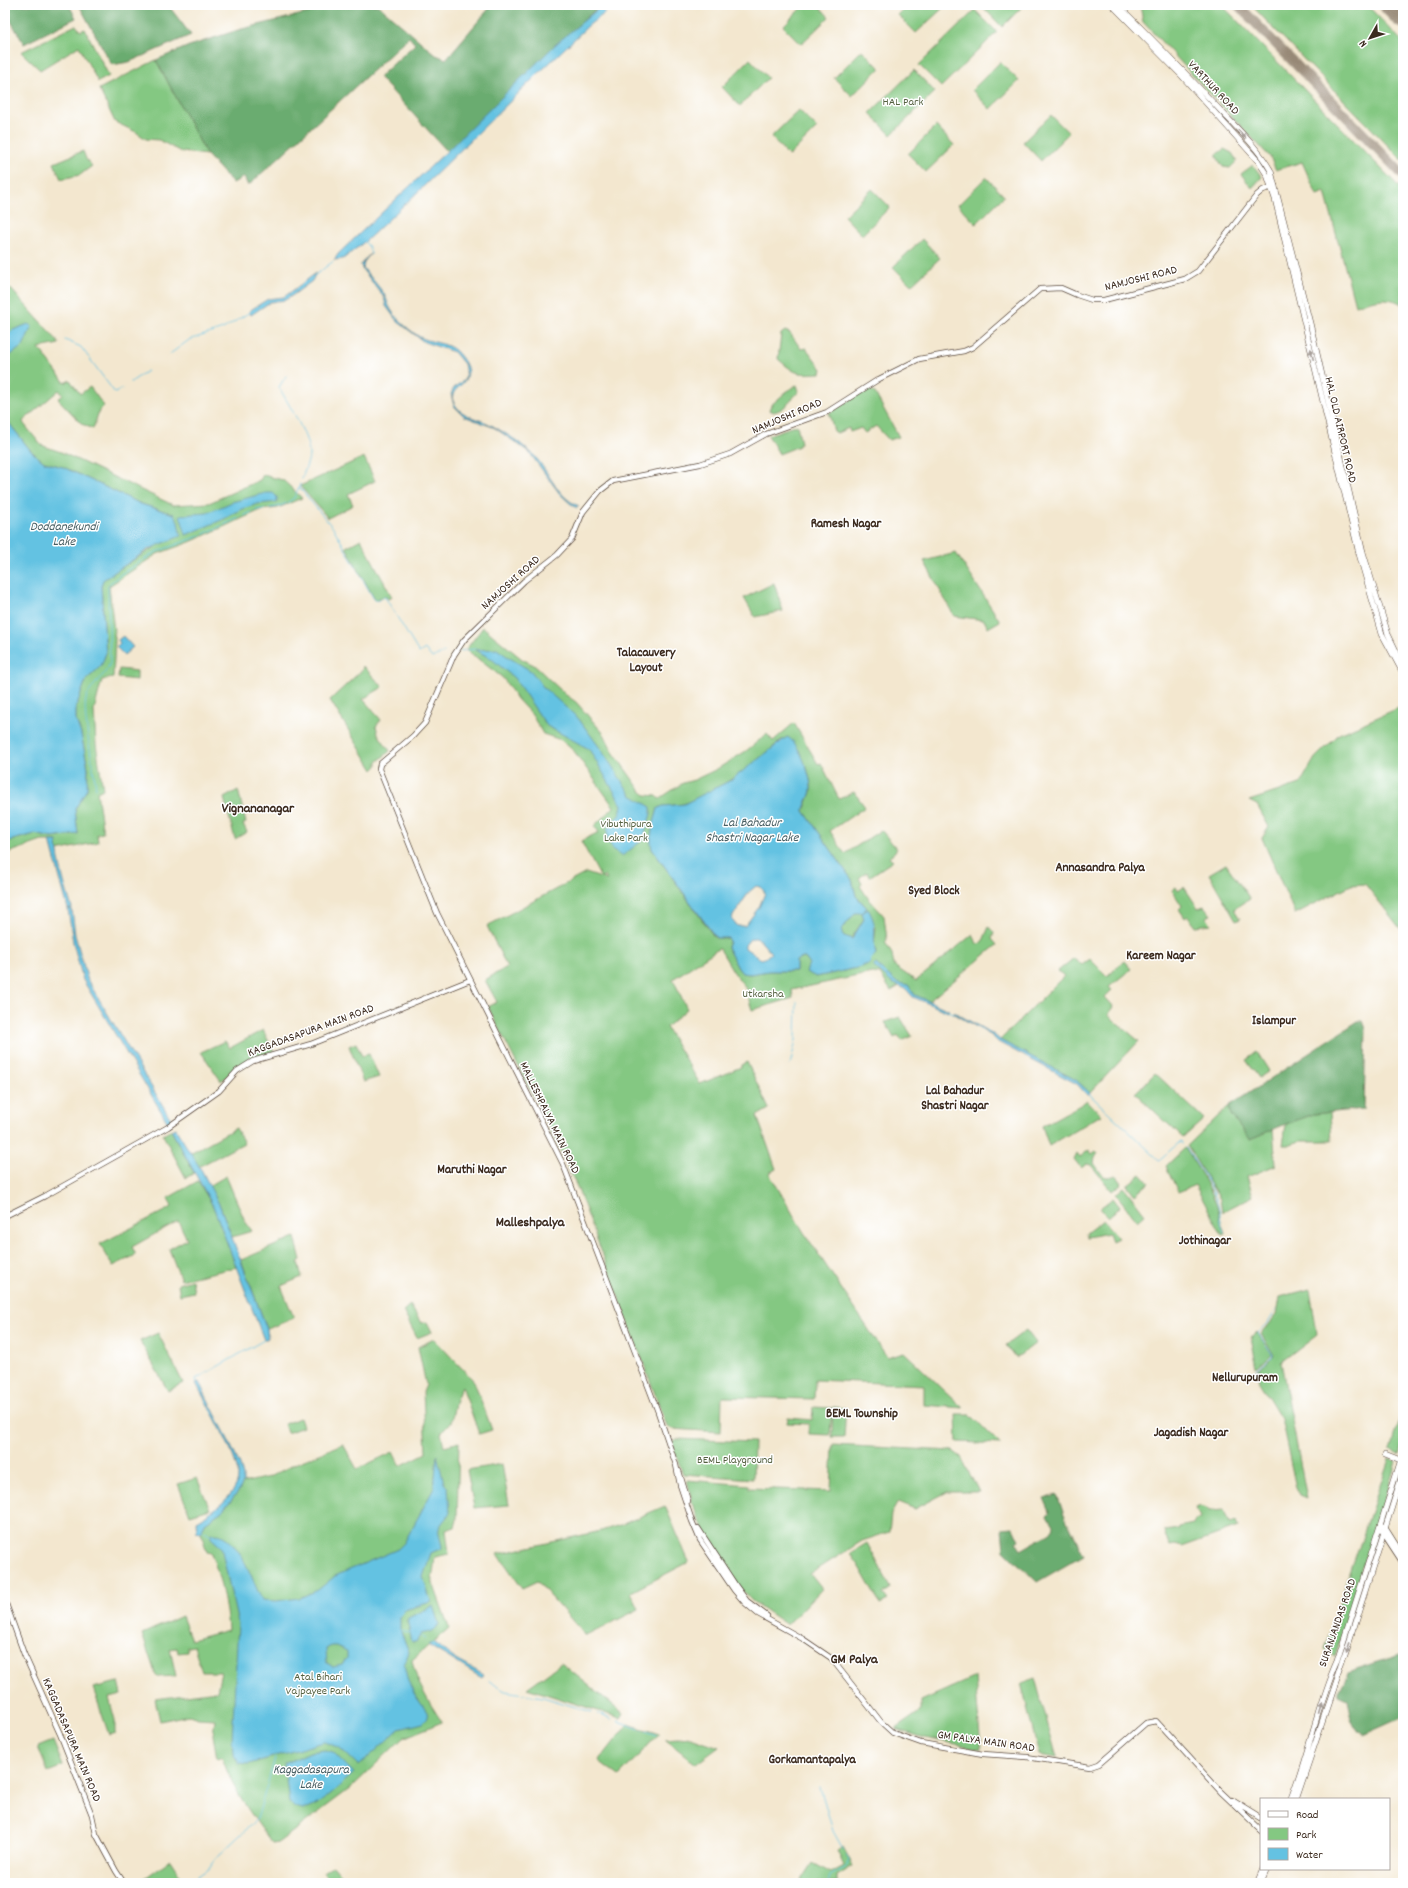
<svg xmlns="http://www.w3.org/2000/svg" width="1408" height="1888" font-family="Dekko,sans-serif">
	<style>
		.green { fill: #84c882; stroke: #607950; fill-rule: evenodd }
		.forest { fill: #6bac70; stroke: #536b47 }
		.water { fill: #64c2e2; stroke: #507680; fill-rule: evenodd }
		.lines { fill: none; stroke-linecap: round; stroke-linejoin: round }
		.stream { stroke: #64c2e2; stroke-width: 1 }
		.taxiway { stroke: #978876; stroke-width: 10 }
		.runway { stroke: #978876; stroke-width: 25 }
		.secondary-casing { stroke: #574639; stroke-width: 6 }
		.primary-casing { stroke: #574639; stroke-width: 6 }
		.secondary { stroke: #fff; stroke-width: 4.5 }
		.primary { stroke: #fff; stroke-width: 5 }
		.oneway { fill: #a79f9a }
		.labels { text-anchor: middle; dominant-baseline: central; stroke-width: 3; stroke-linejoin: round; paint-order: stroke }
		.street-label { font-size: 12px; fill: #3b2a1e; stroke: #fff }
		.park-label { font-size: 12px; fill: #556141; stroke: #fff }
		.neighbourhood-label { font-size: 13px; font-weight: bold; fill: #3b2a1e; stroke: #fff }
		.water-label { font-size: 13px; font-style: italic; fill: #495f63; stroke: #fff }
		.quarter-label { font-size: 14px; font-weight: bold; fill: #3b2a1e; stroke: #fff }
	</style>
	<rect width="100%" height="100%" fill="#fff"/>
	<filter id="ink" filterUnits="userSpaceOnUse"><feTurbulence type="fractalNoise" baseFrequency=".025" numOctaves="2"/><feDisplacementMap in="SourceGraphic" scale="8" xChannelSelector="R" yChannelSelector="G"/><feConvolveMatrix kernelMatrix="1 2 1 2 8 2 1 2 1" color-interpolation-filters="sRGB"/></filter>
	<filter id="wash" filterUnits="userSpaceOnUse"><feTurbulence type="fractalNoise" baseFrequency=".012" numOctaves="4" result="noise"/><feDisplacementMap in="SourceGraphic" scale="16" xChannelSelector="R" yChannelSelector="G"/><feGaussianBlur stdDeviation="0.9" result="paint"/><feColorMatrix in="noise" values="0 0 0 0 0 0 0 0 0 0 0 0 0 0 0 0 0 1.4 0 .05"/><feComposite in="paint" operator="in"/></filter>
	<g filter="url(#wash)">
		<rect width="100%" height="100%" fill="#f3e7cf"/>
		<path class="green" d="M804,5H818L829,17L801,44L783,26Z
			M908,5H944L945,6L916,33L898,15Z
			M981,5H1024L1002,27Z
			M1140,5H1222L1403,191V305C1388,294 1372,301 1355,305L1325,192L1317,195L1302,162L1276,170L1270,157L1143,22Z
			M1251,5H1367L1403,42V161Z
			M975,10L997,32L941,87L919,65Z
			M76,25L80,31L85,29L109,76L98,82L79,46L40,70L21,52Z
			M862,50L880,68L852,96L834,78Z
			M750,59L768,78L740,106L722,87Z
			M156,60L207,155L181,152L159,140L146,139L136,132L115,122L99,89Z
			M1000,62L1019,81L990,109L972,90Z
			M914,70L935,92L891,135L870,113Z
			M799,110L817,128L789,156L771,137Z
			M1051,115L1069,133L1041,161L1023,142Z
			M936,126L954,145L926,172L908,154Z
			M1224,149L1232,153L1237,161L1230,168L1223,167L1217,157V154Z
			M83,151L86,159L92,166L80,175L61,179L54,163Z
			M1253,165L1262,177L1252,188L1241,174Z
			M986,177L1004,196L976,224L958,205Z
			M872,189L890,207L862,235L844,216Z
			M922,239L940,258L911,285L893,267Z
			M10,288L56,339L59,344L39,348L65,383L70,380L80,394L90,387L104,406L99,411L93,429L82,424L58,399L63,395L59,390L23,421L24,424L41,445L61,452L173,505L209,503L260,480L263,475L283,480L302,498L278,508L261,510L190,542L157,554L109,586L115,640L113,678L102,680L94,710L96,744L103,789L97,792L103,833L97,834L98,842L57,851V841H42L5,854V842L35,834L52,838L78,834L75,809L87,789L88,768L81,734L76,720V707L86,680L101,666L106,653L101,586L103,579L158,545L174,514L141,504L63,467L44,462L31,451L5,418V292Z
			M785,331L790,333L801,349L806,348L822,369L821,373C796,374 797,375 778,359L781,334Z
			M797,385L799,391C791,400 786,409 774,412L769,410L771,405C778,400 790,387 797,385Z
			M869,388L875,393L899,437L889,440L876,426L865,433L861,428L850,432L849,428L837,433L834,431L829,413Z
			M797,425L801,443L799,444V446L779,454L768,435Z
			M364,457L375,481L348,494L353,505L328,518L300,486Z
			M361,539L392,597L388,599L385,596L375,600L346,547Z
			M956,553L1000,621L988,628L984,620L954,616L924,561Z
			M774,583L783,611L755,617L744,598Z
			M483,627L522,659L534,665L566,695L576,702L604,734L613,752L641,791L646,795L657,796L659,799L683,783L694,780L717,769L746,751L767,734L773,741L794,723L818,764L821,763L839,799L854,792L865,807L830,831L845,854L881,830L897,849L889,858L893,861L869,877L867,872L859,878L862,884L860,886L868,898L884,916L887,940L885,942L892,954L894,966L916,981L973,934L977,944L982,943L989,927L994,933L992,939L997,945L929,1001L915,995L908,985L898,983V987L891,991L880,974L872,973L792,990L793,998L752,1010L745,987L733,971L720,949H718L673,979L687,1009L666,1027L700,1084L741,1067V1065L747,1062L769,1109L757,1116L776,1169L769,1173L801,1228L887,1357L904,1352L963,1408L924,1405V1385L815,1380L814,1399L722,1397L721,1432L672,1429L667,1426L578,1189L555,1139L488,1007L497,1002L485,980L507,967L487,926L586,873L607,880L605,876L601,878L581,841L599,832L594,826L614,807L574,751L561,740L543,734L532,715L517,699L503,678L469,652L467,648ZM781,740L792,741L807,768L811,784V792L804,811L852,880L856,896L867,908L855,913L842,929L844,936L851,939L864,919L876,927L874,944L876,954L870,960V963L857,968L816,977L809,963L805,958H800L796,961V971H769L750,974L742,973L738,968L727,947L729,942L728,938H715L652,849L651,838L658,808C667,804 677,807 686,803C721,789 754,766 781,740Z
			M363,666L383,687L363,699L381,720L376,726L378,734L390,751L377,762V766L373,770L330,700L362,670Z
			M119,669L137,671V680L118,678Z
			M1403,706V932L1365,884L1351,885L1295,914L1262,838L1269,827L1257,805L1249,801L1300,784L1315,758L1339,734Z
			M238,790L246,823L243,824L247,832L235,839L224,798Z
			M1226,864L1250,899L1234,909L1240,919L1236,921L1209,874Z
			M1176,887L1178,891L1184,887L1198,908L1204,906L1211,915L1206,917L1211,924L1195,926L1188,916L1185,918L1179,909L1182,906L1172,890Z
			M1074,958L1082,965L1090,959L1107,976L1124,961L1131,969L1109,987L1112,990L1105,997L1114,1007L1108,1015L1139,1041L1090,1093L1076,1080L1000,1040L1064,976L1058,971Z
			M900,1017L912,1036L902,1041L898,1035L894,1038L885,1022Z
			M263,1030L274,1052C248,1059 241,1065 221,1081L201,1052L225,1041L230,1048Z
			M356,1043L362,1056L369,1054L379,1077L363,1082L349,1046Z
			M1257,1052L1269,1071L1259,1078L1246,1060Z
			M1155,1073L1204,1119L1183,1138L1135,1093Z
			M1087,1100L1101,1115L1049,1146L1042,1126L1082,1104Z
			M1229,1106L1231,1115L1250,1139L1273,1129L1276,1165L1247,1177L1253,1196L1222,1212L1220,1199L1187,1146Z
			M1330,1112L1332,1141H1300L1288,1145H1283L1286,1124L1314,1114Z
			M236,1128L244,1143L198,1167L190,1153Z
			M171,1130L194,1173L186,1178L163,1135Z
			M1185,1148C1194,1163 1206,1179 1213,1196C1219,1209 1220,1222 1225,1234L1222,1235L1195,1185L1178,1192L1166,1166Z
			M1089,1150L1092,1154L1096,1151L1098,1153L1095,1158L1094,1163C1103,1175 1102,1180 1116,1175L1122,1183L1112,1191L1091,1165L1087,1164L1081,1168L1074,1159L1077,1153L1080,1157Z
			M1141,1174L1149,1183L1135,1195L1127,1185Z
			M226,1176L245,1221L252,1231L232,1237L220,1206L209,1186Z
			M198,1181L213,1206L237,1267L181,1280L169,1249L187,1239L178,1221L132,1247L136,1255L113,1266L100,1244L172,1207L168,1198Z
			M1124,1187L1145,1214L1137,1221L1116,1194Z
			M1113,1198L1120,1207L1108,1217L1100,1208Z
			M1103,1220L1118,1238L1112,1241L1109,1233L1087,1237L1086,1233Z
			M295,1237L301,1260L298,1262L302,1277L281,1286L294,1318L267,1329L241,1260Z
			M192,1280L194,1292L180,1295L178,1284Z
			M1310,1289L1317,1334L1281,1362L1307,1499L1300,1496L1296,1488L1281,1418L1259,1382L1257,1372L1274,1355L1261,1334L1277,1315L1280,1297Z
			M410,1305L421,1323L427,1322L432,1332L417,1338L403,1311Z
			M1026,1330L1036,1343L1016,1358L1006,1345Z
			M1257,1332L1272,1354L1257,1368L1251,1337Z
			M158,1333L183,1383L168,1391L140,1341Z
			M434,1339L474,1381L492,1430L479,1434L462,1386L456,1399L451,1422L441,1433L444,1446L459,1442L457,1520L455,1527L446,1530L449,1554L435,1557L433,1574L431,1577L449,1628L412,1660C416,1683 429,1702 442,1722L403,1738L351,1788L279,1842L272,1843C253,1817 232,1789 222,1757L217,1758L213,1735L215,1719L198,1718L189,1715L160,1721L155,1699L217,1691L221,1672H202L194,1646L187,1647V1652L178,1653L177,1648L170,1649L176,1676L158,1677L155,1673L142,1634L182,1616L191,1640L228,1630C227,1609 219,1573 211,1553L207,1552L201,1533L205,1523L222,1511L238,1492L243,1483L269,1477L297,1463L343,1444L357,1469L393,1452L400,1466L426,1453L423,1392L426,1385L418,1347Z
			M813,1407L832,1408L830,1435L809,1434V1424L787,1423L788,1418L812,1420Z
			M833,1407L846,1408L844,1437H832Z
			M1403,1407V1443L1400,1454L1390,1449Z
			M956,1414H970L1000,1444L957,1442Z
			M300,1418L303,1427L287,1433L284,1424Z
			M677,1439L754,1442L753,1479L683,1474L671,1442Z
			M833,1445L953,1451L961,1457L979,1492H947L915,1509L898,1502L891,1514L889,1532L862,1541L810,1574L822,1589L787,1625L752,1601L738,1586L704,1530L693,1506L687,1480L749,1485V1488L831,1491Z
			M1389,1459L1396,1462L1335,1656L1324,1650Z
			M502,1464L509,1505L474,1508L467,1470Z
			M197,1478L210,1509L190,1515L178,1484Z
			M665,1506L689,1562L631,1592L639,1609L586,1636L537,1581L522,1588L498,1554L601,1531L623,1524Z
			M1201,1506L1207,1508L1209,1511L1225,1510L1230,1523L1236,1521L1238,1527L1182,1547L1175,1545L1170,1546L1165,1536L1166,1535L1164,1531L1179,1529V1527L1193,1524L1195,1520L1200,1518L1196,1508Z
			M867,1543L891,1588L883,1594L888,1600L880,1604L851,1553Z
			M561,1663L623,1713L620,1718L527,1688Z
			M975,1677L981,1749L925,1738L895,1729L921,1711V1701Z
			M1035,1678L1057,1758L1039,1755L1021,1683Z
			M118,1682L121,1695L109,1698L115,1720V1733L109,1735L93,1688Z
			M628,1724L659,1734L619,1776L599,1761Z
			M691,1737L719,1747L696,1764L665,1739Z
			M53,1741L63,1766L48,1772L38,1747Z
			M843,1847L853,1866L837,1876V1883H800L813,1863L831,1873L844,1866L837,1851Z
			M170,1860L185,1883H149L145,1878Z
			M333,1865L348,1883H330L323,1872Z"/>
		<path class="forest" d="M5,5H69L76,18L24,44L5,11Z
			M79,5H168L191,35L129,62L112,65Z
			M339,5H378L436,55L446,59L492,5L599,6L447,151L379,77L415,44L409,37L248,186L244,177L233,183L207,155L156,60L189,46L238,30Z
			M1358,1021H1363L1366,1029L1364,1109L1314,1114L1286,1124L1250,1139L1231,1115L1229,1106Z
			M1057,1494L1064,1515L1084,1555L1037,1582L1004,1550L1002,1528L1013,1527L1019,1540L1016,1542L1021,1550L1049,1534L1054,1527L1047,1515L1050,1512L1044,1498Z
			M1403,1654V1717L1363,1735C1352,1728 1349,1711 1347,1699L1338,1695V1691L1347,1672Z"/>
		<path class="water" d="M600,7L605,13L589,25L539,73L422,188L368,239L343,259L334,260L339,253L447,151L556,44Z
			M371,253L364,262L363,268C370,277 378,285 384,294C387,298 387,303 390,308C396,319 407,328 418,336C429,343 448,342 457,352C487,385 444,384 454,403C462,418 480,418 493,426C505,433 518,441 528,450C547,465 555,497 579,506L577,508L572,505L560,494L529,452L495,428L464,416L454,406L451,394L454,388L465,379L466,375L464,364L454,352L424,342L397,321L386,306L384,297L362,269L361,264Z
			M316,273L312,281L293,295L285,300L270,302L251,315L249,311L268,299L284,297Z
			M28,324L32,326L23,346L8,357L5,366V336L13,330Z
			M5,418L31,451L44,462L63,467L141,504L174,514L178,522L181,536L149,549L103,580L101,586L106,653L101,666L86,680L76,707V720L81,734L88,768L87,789L75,809L78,834L52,838L35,834L5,842Z
			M266,493H273L277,497V502L257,504L240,510L224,519L186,535L180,515L207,513L232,502Z
			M123,636L133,647L124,655L116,647L120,643L118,640Z
			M497,649L508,657L531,671L544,688L578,718L600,748L631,795L651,807V814L643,840L622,856C611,850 607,842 607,829L620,814L622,805L589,749L547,726L514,678L493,660L476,650Z
			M787,737C799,741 812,778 811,790C810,798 804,804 804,811L852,880L856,896L867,908L861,913H855L842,929L844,936L852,939L864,919L862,913L868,909C880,929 871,934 876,954L870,960L871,963L857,968L816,977L806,972L809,963L805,958H800L796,961V971H769L750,974L742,973L738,968L727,947L729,942L728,938H716L652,849C648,836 655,821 658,808L663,806L684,804L731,780ZM756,886L761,887L765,893L759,907L745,926H737L732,920L733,916L749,892ZM757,937L771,953L765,958L761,959L745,948V945L750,939Z
			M50,841H57C58,864 65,886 72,908L68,909Z
			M68,909H72L75,935L88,981L172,1121L168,1123L83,980L73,942Z
			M876,964L896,982L908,985L915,995L949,1010L948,1012L913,997L906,989L892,983L873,966Z
			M954,1012L994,1035L1000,1040L1076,1080L1090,1093L1088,1096L1077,1084L998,1042L992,1036L953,1013Z
			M175,1128L202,1171L220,1206L267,1329L268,1338L264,1340L213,1206L171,1130Z
			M199,1382L225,1433L240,1465L243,1476V1483L238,1492L222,1511L205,1523L201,1533L197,1532L196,1521C210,1513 236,1497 238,1478C240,1459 206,1403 196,1383Z
			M437,1455L444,1483L448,1488L450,1512C447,1518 443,1521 440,1526C436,1532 442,1541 442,1548L431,1553L423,1577L431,1602L405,1610L400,1617V1629L409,1652L404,1665L408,1681L415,1695L427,1712L428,1718L423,1723L399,1729L359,1766L340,1748L324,1742L249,1764L239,1763L233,1754L232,1740L238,1624L221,1547L211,1538V1534C215,1534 220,1534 223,1536C242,1546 253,1582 262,1600L276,1601L299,1598L318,1590L335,1576L398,1549L404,1543L434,1488ZM331,1646H336L347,1651V1658L342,1665L333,1667L327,1663L326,1649Z
			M433,1606L439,1624C435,1632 429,1632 421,1634L416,1642H412L408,1624V1618Z
			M433,1642L455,1659L484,1675L482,1678L428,1645Z
			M325,1750L333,1752L354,1773C345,1781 318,1807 307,1809C300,1810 295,1806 289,1803L284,1764L310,1752Z"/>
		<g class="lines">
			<path class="stream" d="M601,10L611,6
				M364,241L369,247L371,254
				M314,276L335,260
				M65,340L81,347L115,393L122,389
				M170,354L189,340L223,329L250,312
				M286,376L279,387C288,404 310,437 309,455C309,462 304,471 302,479
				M131,382L147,371
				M300,484L299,487L334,529L375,601L385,597L419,653L425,649L432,658L444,652
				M459,651L476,649
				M96,788C94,770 82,712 86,699C91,684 105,677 110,663L108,585L121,574L156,552L197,537L256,510L277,507L287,503L294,498L299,487
				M948,1011L954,1013
				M790,1065L796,1040L797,1002
				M1089,1094L1159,1160L1181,1141L1182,1144
				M1186,1148C1197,1166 1213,1185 1218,1205C1221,1215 1220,1223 1224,1233
				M1256,1371L1273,1355L1258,1333L1268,1323L1276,1310
				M197,1382L196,1379L264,1340
				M202,1530L211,1536
				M400,1630L410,1633
				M421,1636L426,1639
				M489,1681L505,1691L543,1697L592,1712
				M598,1714L611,1719
				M618,1721L656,1735
				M820,1787L833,1831L849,1860L848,1866L830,1876L828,1883
				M188,1883L208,1869L218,1856L257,1819L276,1755"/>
			<path class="taxiway" d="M1238,5L1403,175"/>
			<path class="runway" d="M1392,5L1403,16"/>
		</g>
	</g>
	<g filter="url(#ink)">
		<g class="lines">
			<defs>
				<path id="secondary" d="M5,1216L45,1196L168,1127L219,1091L237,1071L253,1061L311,1044L470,980
					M679,1471L688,1501
					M1381,1526L1386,1529L1403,1556
					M698,1528L736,1586L747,1601L767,1616
					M1382,1531L1403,1563
					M5,1601L24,1654L60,1734L92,1815L96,1834L116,1871L124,1883
					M1232,1800L1261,1818
					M1261,1830L1221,1792L1156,1721L1146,1723L1099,1764L1090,1767L1027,1757L983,1754L921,1743L893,1733L881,1722L831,1658L803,1639L758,1614L745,1603L734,1590L700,1540L692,1521L680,1485L676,1465L658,1412L563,1164L437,913L379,769L380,764L413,736L425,723L454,655L464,640L524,581L557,555L572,539L583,512L600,491L613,481L700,464L730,454L766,434L827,412L879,379L919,359L964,351L973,347L1040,289L1061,288L1077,295L1092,300H1104L1185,279L1198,271L1257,195L1263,190L1275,186"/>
				<path id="primary" d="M1112,5L1182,76L1258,161L1267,175L1275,199L1359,554L1382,634L1403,673
					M1118,5C1153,40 1187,74 1220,110C1238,129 1258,148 1271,171L1310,323L1363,552L1388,634L1403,665
					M1385,1454L1403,1461
					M1291,1799C1309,1754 1317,1705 1337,1661L1403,1453
					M1296,1799L1348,1645L1403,1472
					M1257,1883L1263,1869
					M1262,1883L1268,1869"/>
			</defs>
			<use href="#secondary" class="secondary-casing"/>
			<use href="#primary" class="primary-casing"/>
			<use href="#secondary" class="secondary"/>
			<use href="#primary" class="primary"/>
		</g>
		<defs><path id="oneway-solid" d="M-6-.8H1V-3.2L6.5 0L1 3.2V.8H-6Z"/></defs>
		<g class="oneway">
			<use href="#oneway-solid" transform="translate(1242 134) rotate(47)"/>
			<use href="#oneway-solid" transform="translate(1312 354) rotate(-103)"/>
			<use href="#oneway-solid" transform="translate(1348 1646) rotate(108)"/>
			<use href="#oneway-solid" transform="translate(1320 1709) rotate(-74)"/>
		</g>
	</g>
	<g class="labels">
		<g class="street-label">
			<text transform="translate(1213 88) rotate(47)">VARTHUR ROAD</text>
			<text transform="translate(1141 279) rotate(-14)">NAMJOSHI ROAD</text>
			<text transform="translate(787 417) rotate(-23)">NAMJOSHI ROAD</text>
			<text transform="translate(1340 430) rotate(77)">HAL OLD AIRPORT ROAD</text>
			<text transform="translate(511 583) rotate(-42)">NAMJOSHI ROAD</text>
			<text transform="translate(311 1031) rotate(-20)">KAGGADASAPURA MAIN ROAD</text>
			<text transform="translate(549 1118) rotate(64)">MALLESHPALYA MAIN ROAD</text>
			<text transform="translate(1338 1623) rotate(-71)">SURANJANDAS ROAD</text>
			<text transform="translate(71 1740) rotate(67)">KAGGADASAPURA MAIN ROAD</text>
			<text transform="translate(986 1742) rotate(8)">GM PALYA MAIN ROAD</text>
		</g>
		<g class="park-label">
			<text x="903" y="102">HAL Park</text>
			<text x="626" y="824">Vibuthipura<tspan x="626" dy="14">Lake Park</tspan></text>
			<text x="763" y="994">Utkarsha</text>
			<text x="735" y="1460">BEML Playground</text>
			<text x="318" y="1677">Atal Bihari<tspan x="318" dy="14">Vajpayee Park</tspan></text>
		</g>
		<g class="neighbourhood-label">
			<text x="846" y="524">Ramesh Nagar</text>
			<text x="646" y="653">Talacauvery<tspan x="646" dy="15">Layout</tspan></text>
			<text x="1100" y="868">Annasandra Palya</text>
			<text x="934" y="891">Syed Block</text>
			<text x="1161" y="956">Kareem Nagar</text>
			<text x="1274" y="1021">Islampur</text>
			<text x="955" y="1091">Lal Bahadur<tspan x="955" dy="15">Shastri Nagar</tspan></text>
			<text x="472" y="1170">Maruthi Nagar</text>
			<text x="1205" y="1241">Jothinagar</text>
			<text x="1245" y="1378">Nellurupuram</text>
			<text x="862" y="1414">BEML Township</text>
			<text x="1191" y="1433">Jagadish Nagar</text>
			<text x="812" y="1760">Gorkamantapalya</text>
		</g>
		<g class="water-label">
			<text x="64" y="527">Doddanekundi<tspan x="64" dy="15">Lake</tspan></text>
			<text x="752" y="823">Lal Bahadur<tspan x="752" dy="15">Shastri Nagar Lake</tspan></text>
			<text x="311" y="1770">Kaggadasapura<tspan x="311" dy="15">Lake</tspan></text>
		</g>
		<g class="quarter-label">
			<text x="258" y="809">Vignananagar</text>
			<text x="530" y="1223">Malleshpalya</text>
			<text x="854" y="1660">GM Palya</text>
		</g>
	</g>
	<rect width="1408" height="1888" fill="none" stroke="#fff" stroke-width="20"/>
	<rect x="1260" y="1798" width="130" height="72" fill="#ffffff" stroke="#b1aaa5"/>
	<rect x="1268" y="1811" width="20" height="6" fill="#ffffff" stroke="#b1aaa5"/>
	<text x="1296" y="1818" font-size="12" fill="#3b2a1e">Road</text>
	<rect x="1268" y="1828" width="20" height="12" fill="#84c882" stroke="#b1aaa5"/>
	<text x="1296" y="1838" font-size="12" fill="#3b2a1e">Park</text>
	<rect x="1268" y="1848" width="20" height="12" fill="#64c2e2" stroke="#b1aaa5"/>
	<text x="1296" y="1858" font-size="12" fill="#3b2a1e">Water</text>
	<g transform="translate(1370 38) rotate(231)" stroke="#ffffff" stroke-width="3" paint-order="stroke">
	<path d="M0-3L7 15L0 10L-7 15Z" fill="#3b2a1e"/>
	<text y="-6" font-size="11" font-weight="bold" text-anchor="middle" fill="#3b2a1e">N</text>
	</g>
</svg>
